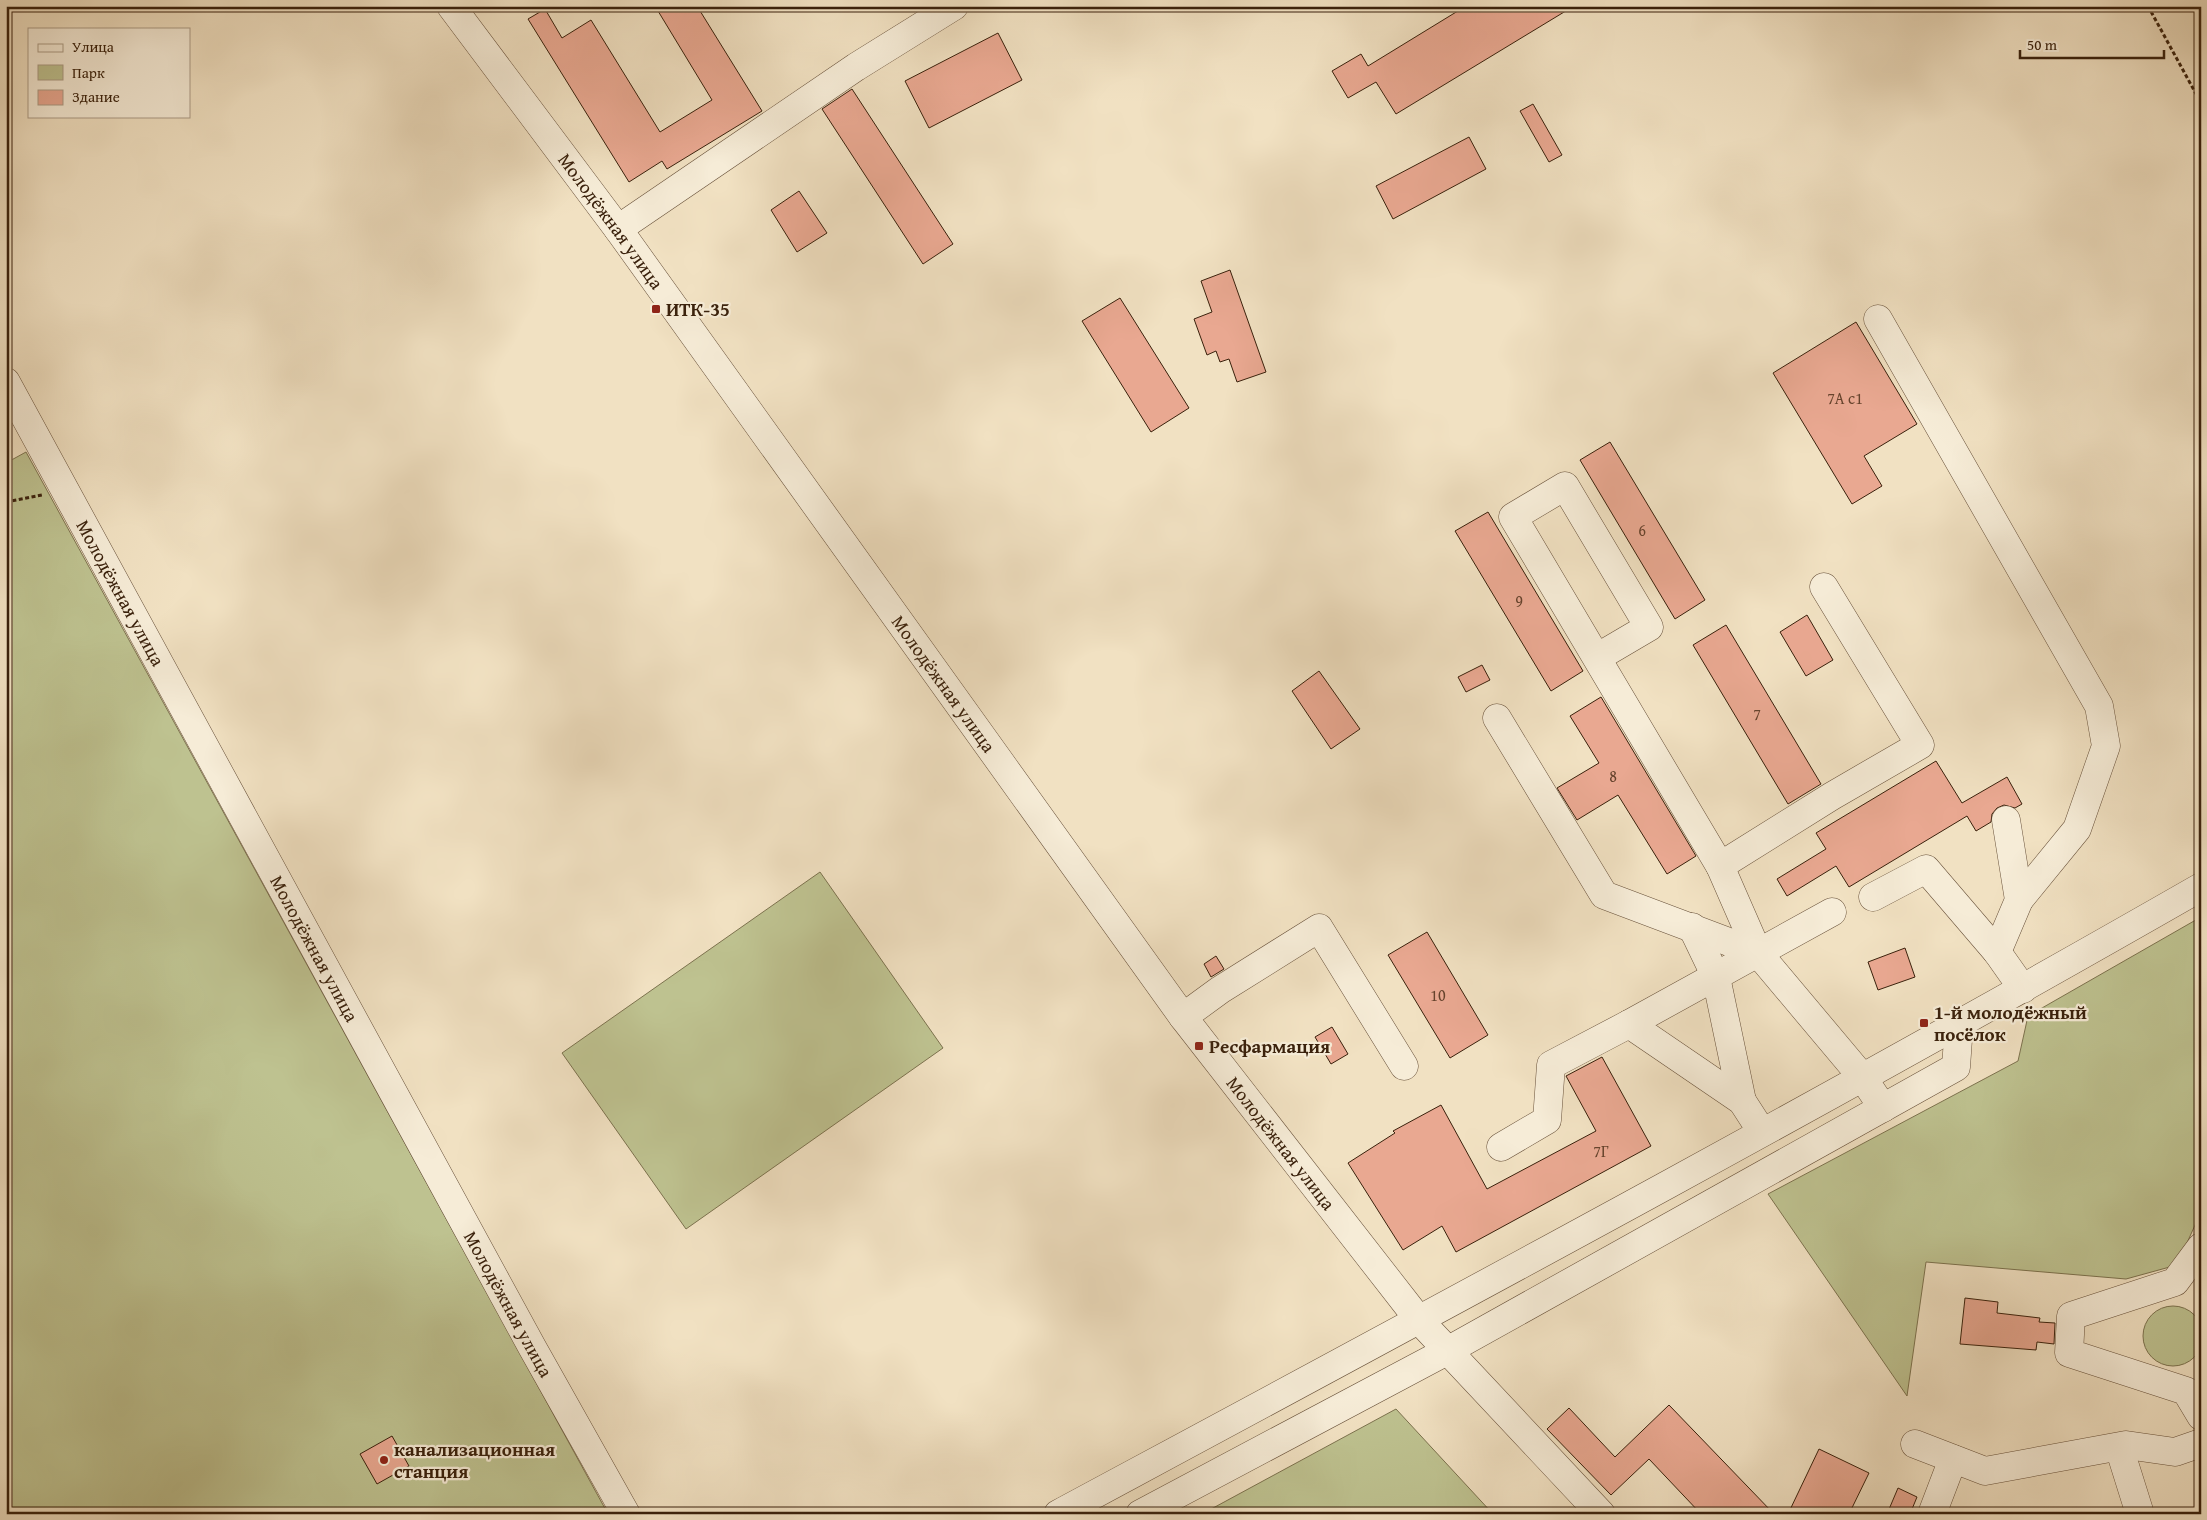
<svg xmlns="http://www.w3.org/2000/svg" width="2207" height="1520" font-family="'Gentium Book Plus',serif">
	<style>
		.green { fill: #bec290; stroke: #7c724e }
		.building { fill: #e9a891; stroke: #3a210c }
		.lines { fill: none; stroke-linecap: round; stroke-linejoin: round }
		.minor-casing { stroke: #68513a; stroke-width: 29 }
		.path { stroke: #3a210c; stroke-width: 3; stroke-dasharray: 4 2.5; stroke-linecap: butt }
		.minor { stroke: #f6ecd7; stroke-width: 28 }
		.poi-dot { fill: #8f2418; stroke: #f6ecd7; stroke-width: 2 }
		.labels { text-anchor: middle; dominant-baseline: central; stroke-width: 4.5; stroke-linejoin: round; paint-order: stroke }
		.number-label { font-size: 16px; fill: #66432d }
		.street-label { font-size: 19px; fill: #3a210c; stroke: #f6ecd7 }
		.poi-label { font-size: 19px; font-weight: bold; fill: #3a210c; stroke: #f6ecd7; text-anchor: start }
	</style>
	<rect width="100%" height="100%" fill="#f1e1c2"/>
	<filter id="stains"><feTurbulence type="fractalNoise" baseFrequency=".004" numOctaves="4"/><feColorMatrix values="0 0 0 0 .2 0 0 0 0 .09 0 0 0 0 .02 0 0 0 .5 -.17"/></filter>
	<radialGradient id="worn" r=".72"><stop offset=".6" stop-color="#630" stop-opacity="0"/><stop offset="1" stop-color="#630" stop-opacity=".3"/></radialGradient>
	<path class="green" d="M26,452L608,1514H6V463Z
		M820,872L943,1048L686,1229L562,1053Z
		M2201,917V1206L2200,1214L2177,1265L2126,1279L1926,1262L1907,1396L1768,1194L2018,1061L2028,1016Z
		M2143 1336a30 30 0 1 1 60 0a30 30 0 1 1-60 0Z
		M1396,1409L1493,1514H1202Z"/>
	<path class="building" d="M655,6H697L762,111L667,169L662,161L629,182L528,19L545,9L562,38L591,20L660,132L712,100Z
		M1466,6H1574L1396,114L1376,82L1348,98L1332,71L1361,54L1368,66Z
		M998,33L1022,80L929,128L905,81Z
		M852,89L953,244L923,264L822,109Z
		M1533,104L1562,155L1549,162L1520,111Z
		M1469,137L1486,169L1393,219L1376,186Z
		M799,191L827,233L797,252L771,210Z
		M1230,270L1266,372L1237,382L1229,359L1220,362L1216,351L1207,355L1194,319L1212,312L1201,281Z
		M1120,298L1189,408L1151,432L1082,321Z
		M1856,322L1917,424L1864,456L1882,486L1852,504L1773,373Z
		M1610,442L1705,600L1675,619L1580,460Z
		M1488,512L1583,671L1551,691L1455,531Z
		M1807,615L1833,660L1806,676L1780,632Z
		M1726,625L1821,784L1788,804L1693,645Z
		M1482,665L1490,680L1466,692L1458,677Z
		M1319,671L1360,729L1331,749L1292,691Z
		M1601,697L1696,856L1667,874L1618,795L1577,820L1557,788L1599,763L1570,716Z
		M1936,761L1962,803L2007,777L2022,804L2015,808L2004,805L1997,808L1992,814L1991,822L1976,831L1967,816L1849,887L1836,866L1787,896L1777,879L1826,849L1816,833Z
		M1427,932L1488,1035L1450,1058L1388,955Z
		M1905,948L1915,977L1878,990L1868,962Z
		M1216,956L1224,969L1211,977L1204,964Z
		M1332,1027L1348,1054L1331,1064L1315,1037Z
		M1602,1057L1651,1146L1456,1252L1442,1226L1403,1250L1348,1163L1395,1133L1393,1131L1441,1105L1487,1189L1596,1131L1566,1076Z
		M1965,1298L1998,1302L1997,1313L2040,1318L2039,1322L2055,1323L2054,1344L2037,1342L2036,1350L1960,1344Z
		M1669,1405L1774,1514H1701L1649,1459L1611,1495L1547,1429L1569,1408L1615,1457Z
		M392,1436L409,1466L377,1484L360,1454Z
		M1819,1449L1869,1473L1849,1514H1788Z
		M1898,1488L1917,1497L1910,1514H1887Z"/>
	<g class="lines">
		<defs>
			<g id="minor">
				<path id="s1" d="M451,6L618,229L1183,1017L1419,1320L1601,1514"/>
				<path d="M618,229L856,67L954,6"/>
				<path d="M1878,319L2099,706L2106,746L2077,829L2019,900"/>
				<path id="s2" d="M6,382L532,1347L626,1514"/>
				<path d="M1598,657L1649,627L1565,486L1513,517L1720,866L1758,953L1863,1078L1883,1108"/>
				<path d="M1497,718L1604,895L1758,953"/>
				<path d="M1720,866L1832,796L1920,745L1824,587"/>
				<path d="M1873,897L1926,869L1997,952L2023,989"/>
				<path d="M1692,927L1716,977L1742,1101"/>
				<path d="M1997,952L2019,900L2006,820"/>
				<path d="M1183,1017L1220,990L1319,928L1404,1066"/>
				<path d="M1762,1132L1742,1101L1629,1024L1832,912"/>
				<path d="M1501,1147L1547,1120L1551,1065L1629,1024"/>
				<path d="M2201,1247L2175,1282L2071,1316L2069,1353L2186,1391L2201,1416"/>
				<path d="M1915,1444L1985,1471L2126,1445L2175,1452L2201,1443"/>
				<path d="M2119,1447L2140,1514"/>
				<path d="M1058,1514C1441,1308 1824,1103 2201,887"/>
				<path d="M1140,1514L1447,1351L1956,1067L1959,1025"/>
				<path d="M1932,1514L1953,1459"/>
			</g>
		</defs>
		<use href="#minor" class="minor-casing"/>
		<path class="path" d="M2148,6L2201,103
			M6,502L42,495"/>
		<use href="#minor" class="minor"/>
	</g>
	<g class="poi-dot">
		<rect x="651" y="304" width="10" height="10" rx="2.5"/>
		<rect x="1919" y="1018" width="10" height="10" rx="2.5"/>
		<rect x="1194" y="1041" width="10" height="10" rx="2.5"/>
		<circle cx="384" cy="1460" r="5"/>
	</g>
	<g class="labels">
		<g class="number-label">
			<text x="1845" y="398">7А с1</text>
			<text x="1642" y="530">6</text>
			<text x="1519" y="601">9</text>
			<text x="1757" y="714">7</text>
			<text x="1613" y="776">8</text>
			<text x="1438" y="995">10</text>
			<text x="1601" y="1151">7Г</text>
		</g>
		<g class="street-label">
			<text stroke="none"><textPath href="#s1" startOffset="268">Молодёжная улица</textPath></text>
			<text stroke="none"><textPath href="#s2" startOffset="240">Молодёжная улица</textPath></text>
			<text stroke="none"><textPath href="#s1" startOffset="838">Молодёжная улица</textPath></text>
			<text stroke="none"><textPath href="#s2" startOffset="645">Молодёжная улица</textPath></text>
			<text stroke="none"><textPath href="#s1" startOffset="1408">Молодёжная улица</textPath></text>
			<text stroke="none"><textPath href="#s2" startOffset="1050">Молодёжная улица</textPath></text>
		</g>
		<g class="poi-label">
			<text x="666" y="309">ИТК-35</text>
			<text x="1934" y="1012">1-й молодёжный<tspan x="1934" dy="22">посёлок</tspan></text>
			<text x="1209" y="1046">Ресфармация</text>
			<text x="394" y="1449">канализационная<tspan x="394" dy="22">станция</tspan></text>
		</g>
	</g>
	<rect width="2207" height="1520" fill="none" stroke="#f1e1c2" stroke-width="25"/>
	<rect x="8" y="8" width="2192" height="1505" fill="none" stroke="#3a210c" stroke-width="2.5"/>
	<rect x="12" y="12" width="2182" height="1495" fill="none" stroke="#3a210c"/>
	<rect x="28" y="28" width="162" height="90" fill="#f6ecd7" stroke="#ab9b86"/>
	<rect x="38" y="44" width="25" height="8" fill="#f6ecd7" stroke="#ab9b86"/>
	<text x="72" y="52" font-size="15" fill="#3a210c">Улица</text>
	<rect x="38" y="65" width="25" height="15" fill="#bec290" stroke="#ab9b86"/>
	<text x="72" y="78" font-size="15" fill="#3a210c">Парк</text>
	<rect x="38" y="90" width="25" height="15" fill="#e9a891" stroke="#ab9b86"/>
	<text x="72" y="102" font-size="15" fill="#3a210c">Здание</text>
	<path d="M2020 50v8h144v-8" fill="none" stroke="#3a210c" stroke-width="2.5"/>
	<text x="2027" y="50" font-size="15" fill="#3a210c" stroke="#f6ecd7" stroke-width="4" paint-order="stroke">50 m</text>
	<rect width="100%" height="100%" filter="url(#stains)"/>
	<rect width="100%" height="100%" fill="url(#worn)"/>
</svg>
